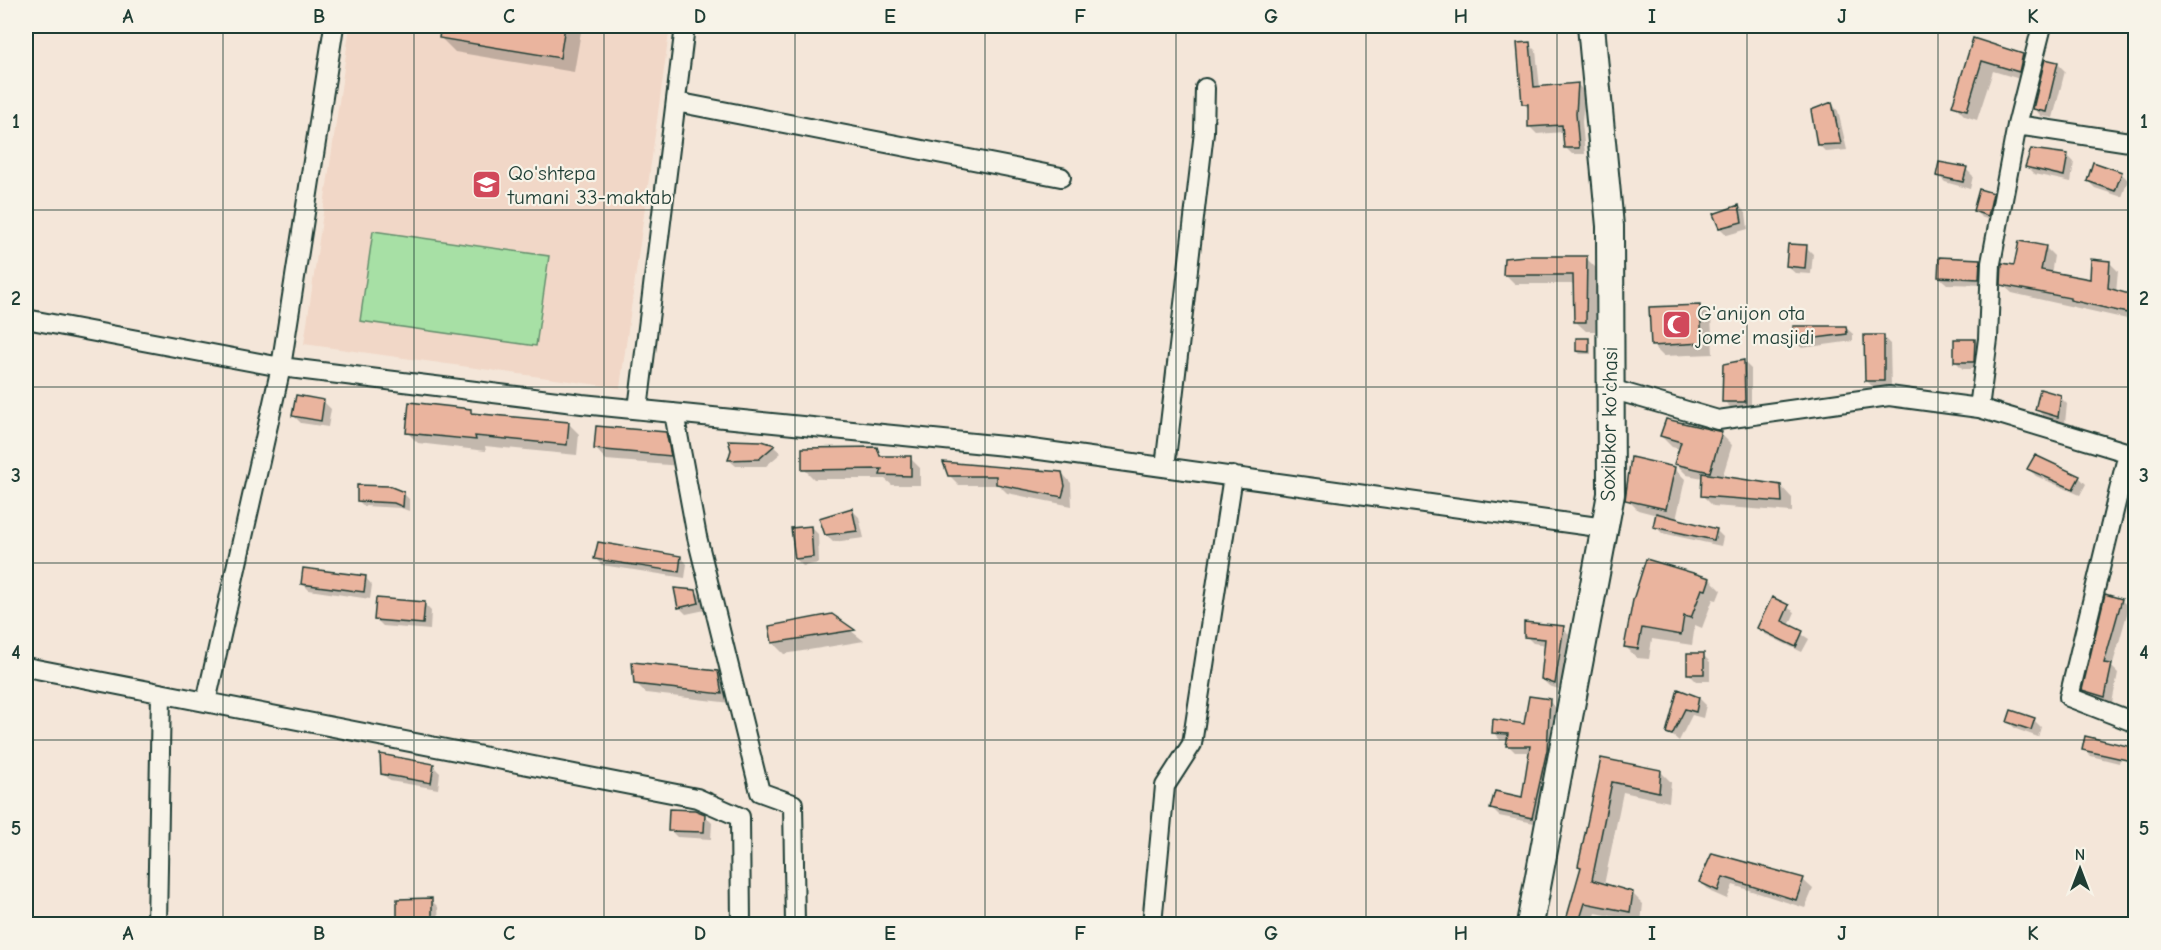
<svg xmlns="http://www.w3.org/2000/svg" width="2161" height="950" font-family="'Comic Neue',sans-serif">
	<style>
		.built { fill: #f1d7c7 }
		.green { fill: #a7e0a5; stroke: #638e6c; stroke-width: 1.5 }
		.shadow { fill: #0003 }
		.building { fill: #eab49e; stroke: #1f3d34; stroke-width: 1.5 }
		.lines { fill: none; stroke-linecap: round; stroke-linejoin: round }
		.street-casing { stroke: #1f3d34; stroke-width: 22 }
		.secondary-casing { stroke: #1f3d34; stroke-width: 30 }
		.street { stroke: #f7f3e8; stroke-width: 18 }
		.secondary { stroke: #f7f3e8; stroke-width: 26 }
		.grid { fill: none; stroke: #1f3d34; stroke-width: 1.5; stroke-opacity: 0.55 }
		.labels { text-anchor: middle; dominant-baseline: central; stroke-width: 4.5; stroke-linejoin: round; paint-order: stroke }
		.poi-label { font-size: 21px; fill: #1f3d34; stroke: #f7f3e8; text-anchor: start }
		.street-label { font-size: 21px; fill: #1f3d34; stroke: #f7f3e8 }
		.neatline { fill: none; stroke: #1f3d34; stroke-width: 2 }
		.grid-label { font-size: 20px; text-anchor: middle; font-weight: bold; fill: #1f3d34 }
	</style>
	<rect width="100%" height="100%" fill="#f4e6d9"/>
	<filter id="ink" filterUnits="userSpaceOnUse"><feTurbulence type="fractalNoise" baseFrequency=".0167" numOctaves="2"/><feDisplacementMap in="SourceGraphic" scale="12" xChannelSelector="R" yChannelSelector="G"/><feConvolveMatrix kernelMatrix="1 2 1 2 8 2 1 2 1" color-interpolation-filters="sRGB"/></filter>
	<g filter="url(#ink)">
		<path class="built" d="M350,26H670L620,388L304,344Z"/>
		<path class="green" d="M373,231L549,256L536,346L360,321Z"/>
		<path class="shadow" d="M442,26H582L574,72L455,52L440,37Z
			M1908,26H1925L1922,32Z
			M2068,26H2099L2097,33Z
			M1974,40L2023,55L2034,66L2030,82L1993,71L1977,120L1965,116L1954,105Z
			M1529,44L1536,51L1540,88L1578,85L1585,92L1582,122L1585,154H1572L1565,147L1564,132L1537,134L1530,127V110L1524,104Z
			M2046,61L2058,64L2065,71L2053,118L2041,116L2034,108Z
			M1832,104L1838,111L1847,150L1826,152L1819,145Z
			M2067,155L2074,162L2071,182L2034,174L2027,167Z
			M1966,169L1973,176L1970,189L1945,182L1938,175Z
			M2121,173L2128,180L2122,197L2095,188L2088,181Z
			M1992,194L1999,202L1995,222L1981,217L1974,210Z
			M1739,206L1746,213L1748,229L1727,235L1720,228Z
			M1806,247L1813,254L1811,274L1795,273L1787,266Z
			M2046,248L2054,256L2051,274L2091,281L2109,262L2118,271L2116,293L2136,298V321L2012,293L2003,285L2015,267Z
			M1586,258L1596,268L1595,331H1586L1576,322L1575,284H1515L1505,274Z
			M1980,260L1987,268L1986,285L1947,284L1939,277Z
			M1700,307L1711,317L1713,354L1663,356L1652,345Z
			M1794,327H1845L1853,334V341L1802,348L1794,341Z
			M1883,337L1890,344L1891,388H1874L1867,381Z
			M1588,340L1591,343V354H1580L1577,351Z
			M1975,340L1982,347L1980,369H1963L1956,362Z
			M1744,362L1751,369V408H1731L1724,401Z
			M2060,397L2067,404L2065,423L2044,417L2037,409Z
			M324,402L331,409L328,427L301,423L294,416Z
			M470,411L474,415L568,423L579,434L577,455L485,446L486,451L418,443L407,432Z
			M665,434L677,445L681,466L606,460L596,449Z
			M1721,434L1732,445L1722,478L1781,486L1792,498V512L1713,506L1702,495L1703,478L1687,475L1676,464L1680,449L1672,447L1661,436Z
			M762,442L774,447L781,453L766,466H736L729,460Z
			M876,449L885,458H910L920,468V485H892L885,479H814L804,469Z
			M1674,468L1685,479L1676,520L1716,530L1723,537L1721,546L1662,533L1655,526L1657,515L1638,510L1627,499Z
			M2029,469L2079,477L2086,484L2080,495L2036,476Z
			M1062,473L1071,483L1072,506L1007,493L999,485H959L949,475Z
			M403,493L409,499V511L401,508L364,506L358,501Z
			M852,510L859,517L864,538L833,542L826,535Z
			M811,527L818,534L819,563L803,566L796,559Z
			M681,557L687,564L685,578L602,565L596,559Z
			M1647,561L1710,579L1721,590L1717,600L1713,599L1702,628L1695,625L1692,645L1652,639L1649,659L1637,658L1626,647Z
			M365,577L372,585L370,599L309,590L302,583Z
			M695,591L703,598L705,610L686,614L679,607Z
			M1773,599L1795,612L1789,626L1809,639L1802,652L1765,634L1759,628Z
			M2121,600L2129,607L2112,667L2118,673L2112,703L2091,697L2084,690Z
			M424,604L431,611L430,630L383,626L376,619Z
			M832,616L864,641L784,654L773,643Z
			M1563,628L1570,635L1562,690L1549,686L1542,679L1546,645L1533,643L1526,636Z
			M1703,655L1710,662V681H1696L1689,674Z
			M718,672L728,682L731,703L646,693L636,683Z
			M1679,691L1699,698L1706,705L1703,718L1692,715L1679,741L1668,732Z
			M1549,701L1556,708L1554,758L1539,824L1499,816L1492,809L1524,799L1530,752H1515L1508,745L1509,740H1500L1493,732L1525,726Z
			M2034,720L2041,727L2038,737L2016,729L2008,722Z
			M2084,749L2122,751L2119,763L2091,756Z
			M1602,759L1660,771L1671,782L1669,802L1623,792L1604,885L1632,893L1643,904L1641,922L1596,913L1592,924H1573L1568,919L1582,868L1579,866Z
			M433,766L440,773L438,789L390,781L382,773Z
			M704,815L712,823L711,839L677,837L670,830Z
			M1713,855L1803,880L1813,889L1805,908L1733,885L1727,899L1711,892L1701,882Z
			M431,900L438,907L439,924L398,922Z"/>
		<path class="building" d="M441,26H565L560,58L439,38Z
			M1973,38L2023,54L2019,72L1982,61L1967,110L1952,106Z
			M1530,42L1534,87L1578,83L1576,114L1579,148H1564L1562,125L1528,127V104H1522L1517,43Z
			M2045,59L2058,62L2046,112L2033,109Z
			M1832,102L1841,144L1817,145L1811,110Z
			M2031,149L2068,154L2064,176L2025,167Z
			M1939,162L1967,167L1963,182L1936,176Z
			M2093,162L2122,172L2115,191L2087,181Z
			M1979,189L1993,193L1988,216L1973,211Z
			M1739,205L1742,222L1719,228L1713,214Z
			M2019,241L2046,246L2041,270L2090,279L2091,259L2110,261L2108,288L2136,296V315L2070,300V298L2001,285L2002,263L2014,265Z
			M1788,244L1807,245L1805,268L1786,266Z
			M1526,256H1587L1586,322H1574L1573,275H1503L1504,258Z
			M1939,257L1980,259L1979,279L1938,277Z
			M1700,305L1702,343L1651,346L1649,307Z
			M1793,326H1846L1847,334L1793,341Z
			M1864,335H1884V381H1865Z
			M1576,338H1589V352L1576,351Z
			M1954,339H1975L1974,362H1954Z
			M1744,360L1745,402H1722L1723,364Z
			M2040,389L2061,395L2058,417L2035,410Z
			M296,395L324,400L321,421L292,416Z
			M409,402L471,409V413L569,422L567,445L475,436L476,440L406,433Z
			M1666,419L1722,432L1710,472L1674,464L1681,442L1660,436Z
			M596,426L666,432L671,456L594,449Z
			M728,440L762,441L775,445L759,459L728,460L731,450Z
			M877,447L880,456H911V476L880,475L882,469L802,470V448Z
			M2035,455L2080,476L2073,489L2027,469Z
			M1631,457L1675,467L1666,509L1625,500Z
			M943,462L1062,472L1065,486L1062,497L996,484V476H948Z
			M1702,473L1781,485L1782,502L1701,496Z
			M357,485L389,486L404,492L403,507L394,503L357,501Z
			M852,508L857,531L825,535L819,518Z
			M1656,513L1717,529L1714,540L1653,527Z
			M811,526L813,557L795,559L791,528Z
			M598,542L681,556L679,572L594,559Z
			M1646,559L1710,578L1706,590L1702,589L1691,618L1684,616L1681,635L1642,628L1638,649L1624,647L1633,600Z
			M303,568L366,576L364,592L301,584Z
			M674,588L696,590L699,603L678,608Z
			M2105,594L2122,599L2104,663L2112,664L2105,697L2082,690Z
			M1772,597L1789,605L1782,621L1803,631L1796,647L1757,628Z
			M376,598L425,602L423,624L374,620Z
			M832,614L855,630L772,643L769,626Z
			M1524,622L1564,626L1555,684L1541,679L1545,639L1524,637Z
			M1687,653H1704V674H1687Z
			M632,662L718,671L722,694L634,684Z
			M1678,689L1699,697L1696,712L1685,709L1672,735L1666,733Z
			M1529,696L1550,699L1547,750L1532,818L1490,809L1495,791L1522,797L1530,746H1506L1508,734L1492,733L1493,719L1524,724Z
			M2011,710L2035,718L2031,730L2007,722Z
			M2085,736L2136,748V762L2082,750Z
			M380,754L434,764L431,783L381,774Z
			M1601,758L1661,770L1659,792L1612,782L1592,880L1633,892L1630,912L1585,903L1579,922L1566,920L1581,867L1578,866Z
			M669,809L695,810L705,814L704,832L668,831Z
			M1712,853L1804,878L1796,900L1723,877L1718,891L1699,882Z
			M432,898V923H397V899Z"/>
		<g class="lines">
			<defs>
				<path id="street" d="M676,102L1061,177
					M2017,125L2136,143
					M26,319L281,367L582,404L1025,448L1605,528
					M1611,389L1718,420L1889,396L1979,408L2136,455
					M1979,408L1988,339L1991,263L2017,125L2042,26
					M638,409L685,26
					M674,413L697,537L760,792L793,804L795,924
					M2128,453L2069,697L2136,723
					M1165,467L1204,132L1205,88
					M26,667L697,798L740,817L741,924
					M206,702L281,367L334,26
					M157,924L161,694
					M1152,924L1165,786L1192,744L1233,476"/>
				<path id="secondary" d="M1530,924L1611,494L1610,226L1591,26"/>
			</defs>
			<use href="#street" class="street-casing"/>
			<use href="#secondary" class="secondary-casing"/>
			<use href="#street" class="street"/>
			<use href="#secondary" class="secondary"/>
		</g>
	</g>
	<path class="grid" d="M223,26V924M414,26V924M604,26V924M795,26V924M985,26V924M1176,26V924M1366,26V924M1557,26V924M1747,26V924M1938,26V924M26,210H2136M26,387H2136M26,563H2136M26,740H2136"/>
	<defs>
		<symbol id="school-square" viewBox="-11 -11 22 22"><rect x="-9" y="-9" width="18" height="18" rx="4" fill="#d1495b" stroke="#f7f3e8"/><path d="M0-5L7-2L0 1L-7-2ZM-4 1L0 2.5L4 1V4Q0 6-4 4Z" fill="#fff"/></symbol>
		<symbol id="mosque-square" viewBox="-11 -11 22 22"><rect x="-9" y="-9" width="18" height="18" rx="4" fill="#d1495b" stroke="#f7f3e8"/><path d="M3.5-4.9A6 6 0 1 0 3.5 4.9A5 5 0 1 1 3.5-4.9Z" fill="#fff"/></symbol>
	</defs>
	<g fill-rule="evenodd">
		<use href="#school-square" x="470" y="168" width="33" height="33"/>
		<use href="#mosque-square" x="1660" y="308" width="33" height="33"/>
	</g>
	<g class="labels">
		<g class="poi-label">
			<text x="508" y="173">Qo'shtepa<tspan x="508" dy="24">tumani 33-maktab</tspan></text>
			<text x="1697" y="313">G'anijon ota<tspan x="1697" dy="24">jome' masjidi</tspan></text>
		</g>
		<g class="street-label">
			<text transform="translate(1609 424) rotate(-89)">Soxibkor ko'chasi</text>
		</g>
	</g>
	<rect width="2161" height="950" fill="none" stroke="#f7f3e8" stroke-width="66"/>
	<g transform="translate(2080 869)" stroke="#f7f3e8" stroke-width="4.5" paint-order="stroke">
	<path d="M0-4.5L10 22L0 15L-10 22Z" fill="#1f3d34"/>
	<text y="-9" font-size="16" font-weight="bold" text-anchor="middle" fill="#1f3d34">N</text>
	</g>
	<rect x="33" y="33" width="2095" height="884" class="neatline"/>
	<g class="grid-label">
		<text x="128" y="23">A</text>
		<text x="319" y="23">B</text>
		<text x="509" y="23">C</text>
		<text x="700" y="23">D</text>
		<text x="890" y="23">E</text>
		<text x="1080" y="23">F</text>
		<text x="1271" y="23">G</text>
		<text x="1461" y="23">H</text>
		<text x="1652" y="23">I</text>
		<text x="1842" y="23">J</text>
		<text x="2033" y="23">K</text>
		<text x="16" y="128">1</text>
		<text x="2144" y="128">1</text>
		<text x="16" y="305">2</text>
		<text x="2144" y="305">2</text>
		<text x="16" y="482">3</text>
		<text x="2144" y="482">3</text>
		<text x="16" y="659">4</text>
		<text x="2144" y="659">4</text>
		<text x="16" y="835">5</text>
		<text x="2144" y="835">5</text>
		<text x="128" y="940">A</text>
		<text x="319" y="940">B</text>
		<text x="509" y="940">C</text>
		<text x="700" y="940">D</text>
		<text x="890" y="940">E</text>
		<text x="1080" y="940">F</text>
		<text x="1271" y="940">G</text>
		<text x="1461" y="940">H</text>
		<text x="1652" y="940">I</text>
		<text x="1842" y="940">J</text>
		<text x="2033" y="940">K</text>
	</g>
</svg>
